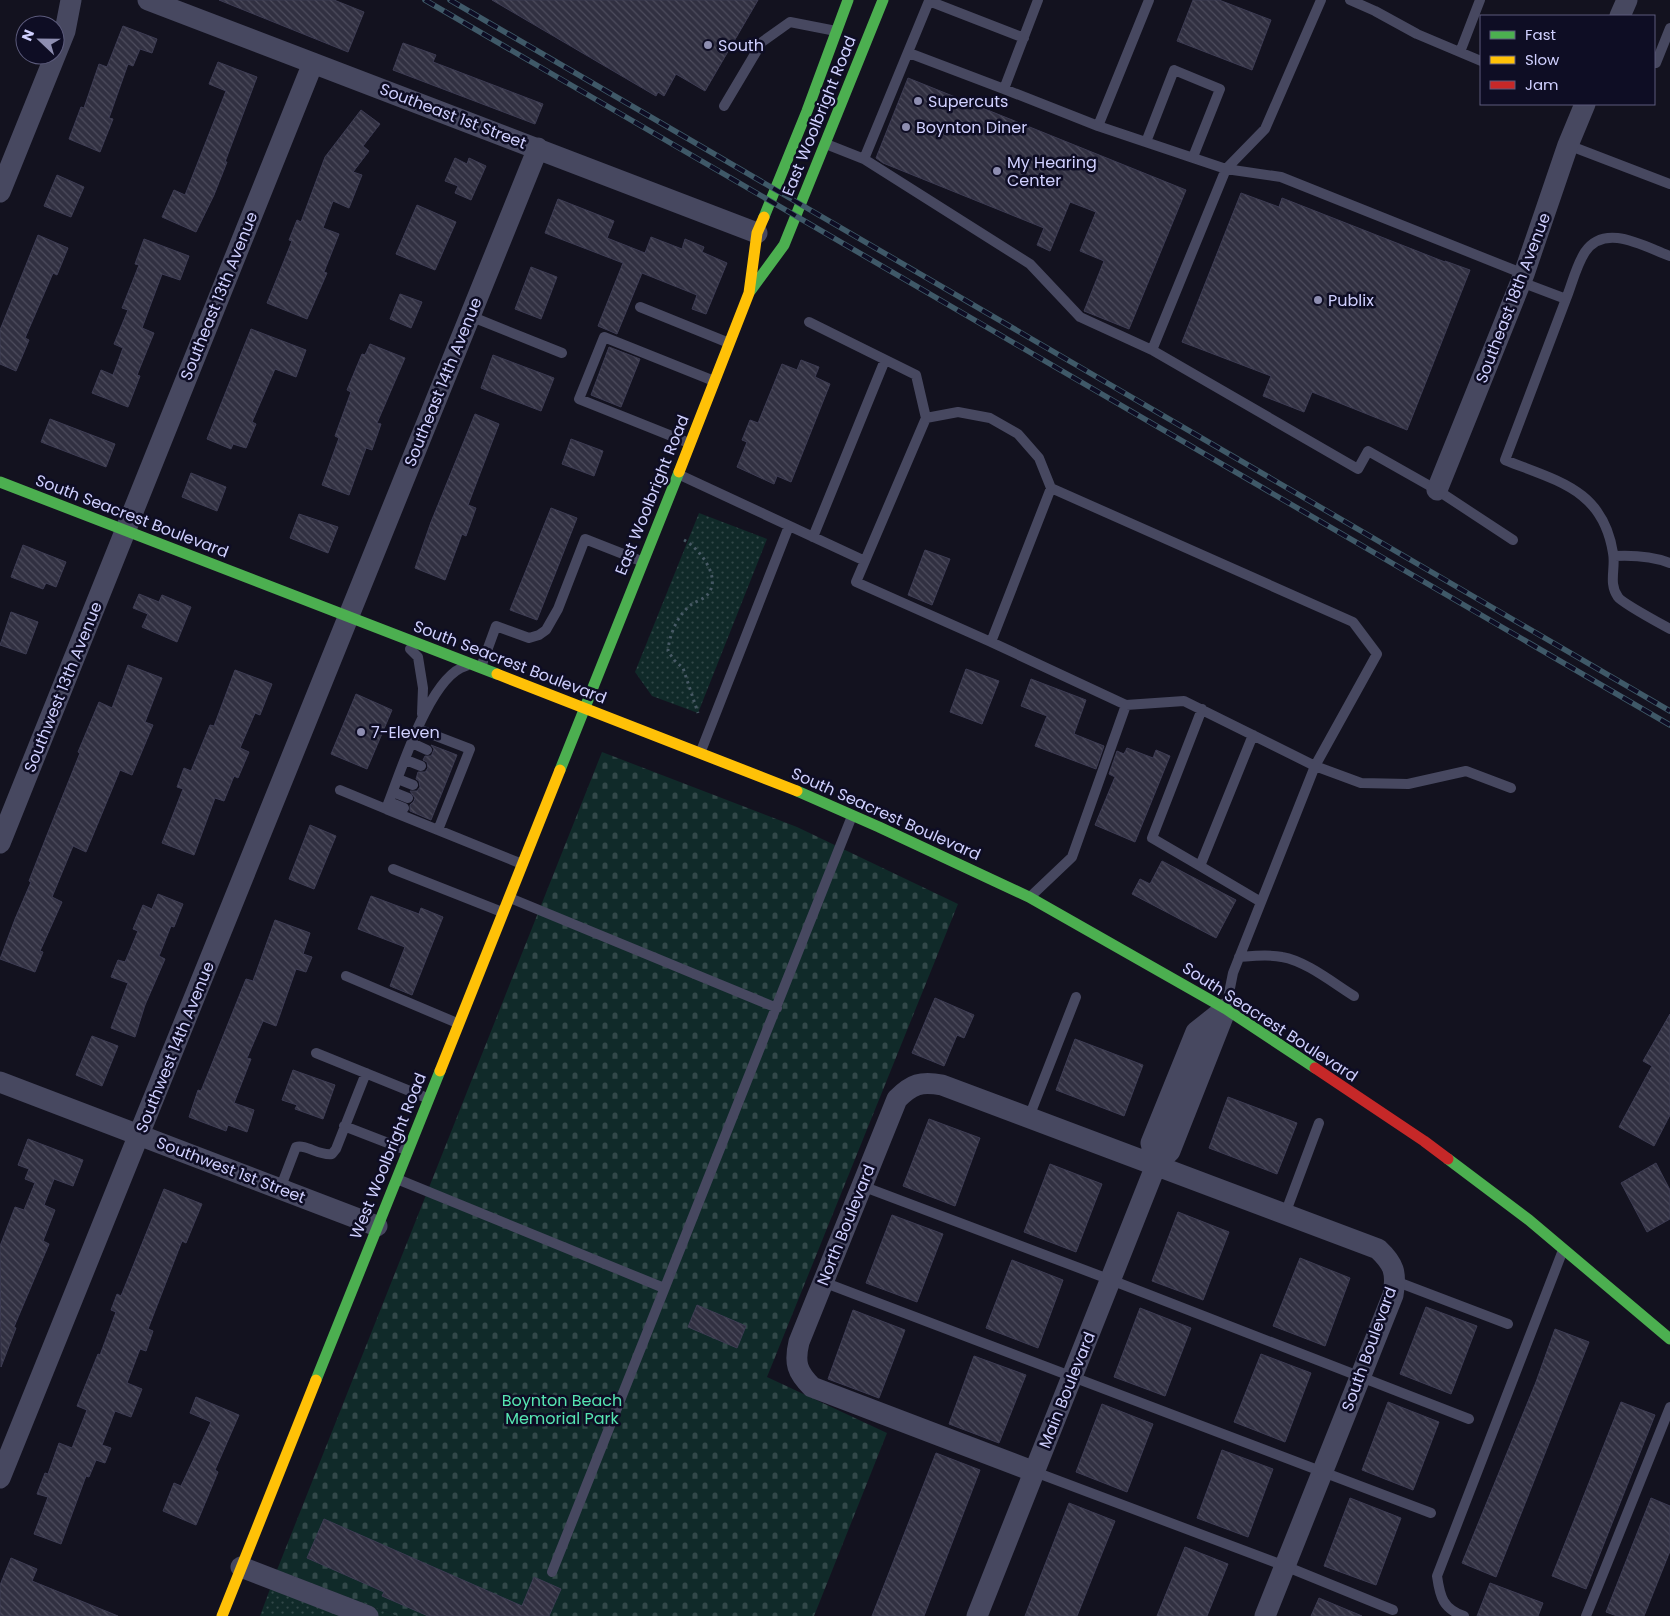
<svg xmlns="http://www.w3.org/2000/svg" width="1670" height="1616" font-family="Poppins,sans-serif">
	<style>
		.cemetery { fill: url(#cemetery-stones) }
		.park { fill: url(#park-dots) }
		.building { fill: url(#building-back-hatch); stroke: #3d3c53 }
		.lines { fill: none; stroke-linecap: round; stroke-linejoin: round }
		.path { stroke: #475965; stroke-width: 3; stroke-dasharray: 2.5 4; stroke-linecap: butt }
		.lane { stroke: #474860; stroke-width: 10 }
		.street { stroke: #474860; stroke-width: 21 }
		.fast { stroke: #4caf50; stroke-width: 11 }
		.slow { stroke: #ffc107; stroke-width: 11 }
		.jam { stroke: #c62828; stroke-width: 11 }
		.rail-casing { stroke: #3f5968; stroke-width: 5.5 }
		.rail { stroke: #0e0d24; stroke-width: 4; stroke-dasharray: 11; stroke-linecap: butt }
		.poi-dot { fill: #8e8eb1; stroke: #0e0d24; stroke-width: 2 }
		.labels { text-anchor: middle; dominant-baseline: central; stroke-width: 5; stroke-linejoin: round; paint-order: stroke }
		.poi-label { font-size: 16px; fill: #d0d0ff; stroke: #0e0d24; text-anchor: start }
		.street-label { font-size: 16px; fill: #d0d0ff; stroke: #0e0d24 }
		.park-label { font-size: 16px; fill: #56e5b1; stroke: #0e0d24 }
	</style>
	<defs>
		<pattern id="cemetery-stones" width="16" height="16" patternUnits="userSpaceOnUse" patternTransform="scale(1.25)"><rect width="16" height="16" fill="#102a29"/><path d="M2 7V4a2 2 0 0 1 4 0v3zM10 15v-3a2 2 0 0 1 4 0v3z" fill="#324849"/></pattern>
		<pattern id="park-dots" width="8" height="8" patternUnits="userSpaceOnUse" patternTransform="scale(1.25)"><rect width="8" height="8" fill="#102a29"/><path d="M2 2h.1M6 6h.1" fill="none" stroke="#324849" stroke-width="1.8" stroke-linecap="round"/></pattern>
		<pattern id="building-back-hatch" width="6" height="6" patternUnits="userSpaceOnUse" patternTransform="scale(1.25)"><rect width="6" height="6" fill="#313041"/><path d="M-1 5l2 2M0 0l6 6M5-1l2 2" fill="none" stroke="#4e4d5e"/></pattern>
	</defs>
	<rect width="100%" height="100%" fill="#13121f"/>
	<path class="cemetery" d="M602,752L797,827L958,904L767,1377L887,1433L814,1616H397L277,1570Z"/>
	<path class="park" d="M699,513L767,539L698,713L652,696L635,672Z
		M277,1570L397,1616H260Z"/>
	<path class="building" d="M219,0H334L364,12L348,52Z
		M492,0H758L705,91L676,74L664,96L658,92L656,96Z
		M1193,0H1219L1271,20L1252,70L1177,41Z
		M123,26L157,39L152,53L140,49L133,66L128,64L109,118L113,119L100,152L69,139L81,107L84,108L99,64L107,67Z
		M403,43L436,55L433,62L543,104L535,124L393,70Z
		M218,62L257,77L225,162H227L214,195L196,232L162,217L174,190L185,195L226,91L209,84Z
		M908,78L1186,190L1129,329L1084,311L1104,261L1080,251L1096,212L1070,202L1050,251L1037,245L1044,228L883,163L876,158Z
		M361,110L380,124L363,146L369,151L353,172L362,175L349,208L333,201L323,228L339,234L324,272L327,273L307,319L267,303L292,241L289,240L297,220L301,222L325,157Z
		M455,158L467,164L469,158L486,166L471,200L455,193L458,186L445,181Z
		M57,175L84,187L71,217L44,206Z
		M1241,193L1279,207L1282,198L1445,262V261L1470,270L1407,430L1312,392L1304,412L1263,396L1271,376L1182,342Z
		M558,199L614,221L607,238L645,253L651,237L682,249L685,239L704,247L702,252L727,263L706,314L692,309L697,295L642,273L617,334L598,326L623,263L545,233Z
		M417,205L456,222L435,270L396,254Z
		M38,235L68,248L57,275L53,273L25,338L29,340L16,371L0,364V330Z
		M144,239L189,256L180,280L162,274L142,328L154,333L137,375L140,376L128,407L92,393L101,370L113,375L123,348L114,344L128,310L122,308L139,265L135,264Z
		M531,267L557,277L541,319L515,309Z
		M400,294L422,302L411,328L390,319Z
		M251,329L306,350L296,377L275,369L252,422L256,424L246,448L233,444L231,449L207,439Z
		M370,344L405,358L377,423L381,424L372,450L366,448L349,495L322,485L339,438L335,436L351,392L347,390L362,354L365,355Z
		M609,347L640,359L621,407L591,395Z
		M493,355L554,378L541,411L481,388Z
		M801,360L819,367L815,377L830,384L791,482L777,476L774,484L737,467L747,442L742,440L750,420L758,423L782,364L797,370Z
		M475,414L499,424L468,505L476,508L466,536L462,534L445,580L415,568L431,522Z
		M50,419L115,444L106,467L41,442Z
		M571,439L603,451L594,476L562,464Z
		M191,473L226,487L217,511L182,497Z
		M551,508L577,518L537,620L510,610Z
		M299,514L338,527L328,553L290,538Z
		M23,545L66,562L56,587L46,583L43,589L11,577Z
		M925,550L950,559L932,605L908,595Z
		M139,594L159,602L162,595L191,607L177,642L142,627L148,614L133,608Z
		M11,612L38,622L26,654L0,645Z
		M128,665L162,678L145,722L153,725L132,775L120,770L86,852L73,846L52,897L62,902L40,951L43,952L35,972L0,959L15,919L31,882L29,881L47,835L80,753L78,752L99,702L112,708Z
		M966,669L999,681L982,724L950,712Z
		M235,670L272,684L260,715L255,713L240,748L249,752L238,778L234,776L224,801L215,798L194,855L162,843L183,789L177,787L184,768L191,771L210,725L214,726Z
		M1031,679L1086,700L1074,734L1104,746L1096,769L1035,746L1047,716L1021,706Z
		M356,694L392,710L367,769L331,754Z
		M431,745L457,755L431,820L410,811V805L414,801L415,798L410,791H417L420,787L419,781L416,779L418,772H425L428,768L427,762L423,760L425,756H431L433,752L434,749Z
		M1127,748L1153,758L1156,750L1170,756L1135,842L1095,825L1115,777L1109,774L1117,751L1124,754Z
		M310,825L336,836L314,889L289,879Z
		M1162,861L1236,900L1216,938L1132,894L1140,879L1150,884Z
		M158,894L183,904L174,927L171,926L159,956L165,959L145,1005L135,1037L111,1028L128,983L111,977L118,960L125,962L138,931L133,929L143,905L152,909Z
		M371,896L419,914L421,908L443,917L412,995L390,986L405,947L358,929Z
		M275,920L310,933L303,954L312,957L306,972L296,969L276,1026L263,1021L247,1058L251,1059L234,1103L254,1110L247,1132L228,1125L226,1131L189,1117L198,1090L201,1091L246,979L253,981Z
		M935,998L974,1015L964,1038L957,1035L944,1066L912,1053Z
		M1670,1014V1115L1654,1146L1619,1127L1652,1066L1643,1061Z
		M92,1036L118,1046L102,1086L76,1075Z
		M1075,1039L1143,1065L1124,1116L1056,1090Z
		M293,1070L335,1085L323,1119L295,1109L297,1105L282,1100Z
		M1228,1097L1297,1123L1277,1174L1209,1148Z
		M929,1119L980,1138L955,1206L903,1186Z
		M28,1139L83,1160L73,1186L54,1179L44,1205L55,1210L43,1241L49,1244L14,1327L16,1328L1,1367L0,1246L15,1207L24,1210L35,1183L25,1179L29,1169L18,1165Z
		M1656,1163L1670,1190V1219L1647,1232L1621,1183Z
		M1050,1164L1102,1184L1076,1252L1024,1232Z
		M164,1189L202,1204L186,1243L182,1241L148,1329L153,1331L146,1351L140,1349L127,1383L142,1389L131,1417L115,1411L102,1445L111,1448L105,1463L96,1460L89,1477L86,1476L61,1544L34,1534L48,1497L37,1494L45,1473L48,1474L59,1443L72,1448L87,1410L77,1406L98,1354L100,1355L116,1312L111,1310L117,1294L121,1296Z
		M1178,1212L1229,1232L1203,1300L1152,1281Z
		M892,1215L943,1234L917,1302L866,1283Z
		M1300,1258L1350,1278L1325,1346L1273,1326Z
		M1012,1260L1063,1280L1038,1348L986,1328Z
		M697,1305L746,1326L737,1348L688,1327Z
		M1426,1307L1477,1326L1451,1394L1400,1374Z
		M1140,1308L1191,1328L1165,1396L1114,1377Z
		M853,1310L905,1330L879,1398L828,1379Z
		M1555,1329L1589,1342L1496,1577L1462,1563L1536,1382Z
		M1261,1354L1311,1373L1285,1442L1234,1422Z
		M974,1356L1026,1375L999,1443L949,1424Z
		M196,1397L239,1415L215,1470L218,1472L196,1525L163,1511L174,1483L181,1486L211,1422L190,1413Z
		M1388,1402L1439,1422L1413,1490L1362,1470Z
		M1621,1402L1655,1415L1586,1589L1552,1576Z
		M1102,1404L1153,1424L1127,1492L1076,1472Z
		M1222,1450L1273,1469L1248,1537L1197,1518Z
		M936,1453L980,1470L924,1616H872Z
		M1350,1498L1401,1518L1376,1585L1324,1566Z
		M1651,1498L1670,1506V1551L1644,1616H1617L1606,1612Z
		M1069,1503L1115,1521L1077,1616H1025Z
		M324,1519L522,1606L534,1577L561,1589L549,1616H428L382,1596L384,1592L307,1558Z
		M1185,1547L1228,1564L1207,1616H1157Z
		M11,1558L37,1569L32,1581L118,1616H0V1585Z
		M1490,1583L1543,1603L1538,1616H1477Z
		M1319,1598L1362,1616H1311Z"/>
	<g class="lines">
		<path class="path" d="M684,540C699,548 722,577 708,594C704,599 697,601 692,604C678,614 669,635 668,651L674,660L683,668L698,713"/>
		<path class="lane" d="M1350,0L1375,11L1417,34L1481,61
			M1460,52L1480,0
			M909,53L1004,89L1038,0
			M1654,62L1656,63L1670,28
			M1004,89L1098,126L1226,169L1265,129L1321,0
			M724,106L762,42L790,22L836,31
			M1098,126L1149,0
			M1146,142L1174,70L1220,89L1193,157
			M826,144L864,159L929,1L1024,38
			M1568,145L1670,184
			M864,159L1030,264L1080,317L1152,350L1226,169L1281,177L1524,274
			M1521,282L1566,299L1505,460C1557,481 1603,489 1613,553C1616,568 1608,583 1618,597C1622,603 1661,624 1670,629
			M1566,299C1572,284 1576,266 1585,252C1605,222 1645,247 1670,256
			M640,307L729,343
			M470,316L562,353
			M809,322L916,375L926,418
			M1152,350L1358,469L1368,451L1437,490L1513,540
			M689,443L579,399L604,337L714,381
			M680,475L865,561
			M1051,488L1353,622L1377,654L1315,766L1361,783L1408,784L1466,771L1511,788
			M813,537L885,360
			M1614,556C1633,555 1652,556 1670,563
			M991,642L856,582L926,418L958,412L990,418L1018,434L1039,458L1051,488L991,642L1126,705
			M410,649L418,657L423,688L422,714
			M466,666C429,676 400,775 386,809L522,864
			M481,667L496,626L529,638L539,635L546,630L558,609L585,539L641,561
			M418,729L470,749L438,830
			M1253,735L1200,866L1261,902
			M412,743L427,750
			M701,751L789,526
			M406,760L421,766
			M398,779L413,785
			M340,790L386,809
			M393,792L408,798
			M389,802L404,808
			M1200,866L1152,838L1202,709
			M393,869L502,912
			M1032,895L1072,857L1126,705L1184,701L1315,766L1233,973L1226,1008
			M510,898L777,1008
			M1239,957C1253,956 1268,954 1282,957C1306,961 1333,983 1354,996
			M346,976L457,1023
			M316,1053L427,1098
			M1029,1117L1076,997
			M344,1126L406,1150
			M397,1179L664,1288
			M862,1186L1111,1280L1469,1419
			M280,1189L296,1147C306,1144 319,1156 332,1154L336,1149L366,1073
			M1285,1214L1319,1123
			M1395,1281L1508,1324
			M823,1282L1431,1513
			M1035,1472L1285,1566L1393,1610
			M552,1572L852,816
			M1464,1616C1443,1609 1440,1597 1437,1576L1563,1250
			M1586,1616L1670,1407"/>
		<path class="street" d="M148,0L757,233
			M1620,16L1627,0
			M0,192L65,31L71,0
			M1437,490L1524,274L1568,145L1585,104
			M0,843L313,63
			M0,1082L377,1226
			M1156,1165L1151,1143L1196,1032L1225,1009
			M1035,1472L812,1387C797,1372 794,1363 799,1342L897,1099C912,1084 921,1081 942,1085L1378,1249C1394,1264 1397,1273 1393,1295L1265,1616
			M0,1478L538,148
			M241,1567L368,1616
			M977,1616L1156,1165L1170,1151L1226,1009"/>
		<path class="fast" d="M764,217L807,111L848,0
			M751,290L784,245L883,0
			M0,482L497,674
			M560,770L679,472
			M797,791L879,827L1029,897L1226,1009L1315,1068
			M1448,1159L1529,1220L1670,1339
			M316,1380L440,1071"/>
		<path class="slow" d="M679,472L749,293L757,233L764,217
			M497,674L797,791
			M440,1071L560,770
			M222,1616L316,1380"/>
		<path class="jam" d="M1315,1068L1424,1141L1448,1159"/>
		<defs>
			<path id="rail" d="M425,0L1670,725
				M450,0L1670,711"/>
		</defs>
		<use href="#rail" class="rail-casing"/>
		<use href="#rail" class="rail"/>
	</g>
	<g class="poi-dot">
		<circle cx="708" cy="45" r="5"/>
		<circle cx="918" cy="101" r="5"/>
		<circle cx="906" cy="127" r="5"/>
		<circle cx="997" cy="171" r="5"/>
		<circle cx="1318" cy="300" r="5"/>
		<circle cx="361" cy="732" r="5"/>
	</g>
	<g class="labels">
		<g class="poi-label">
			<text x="718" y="45">South</text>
			<text x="928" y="101">Supercuts</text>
			<text x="916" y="127">Boynton Diner</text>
			<text x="1007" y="162">My Hearing<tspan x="1007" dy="18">Center</tspan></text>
			<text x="1328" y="300">Publix</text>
			<text x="371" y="732">7-Eleven</text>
		</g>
		<g class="street-label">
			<text transform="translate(453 116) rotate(21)">Southeast 1st Street</text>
			<text transform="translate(819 116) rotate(-68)">East Woolbright Road</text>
			<text transform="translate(219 296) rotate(-68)">Southeast 13th Avenue</text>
			<text transform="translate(1513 298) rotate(-69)">Southeast 18th Avenue</text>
			<text transform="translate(443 382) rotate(-68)">Southeast 14th Avenue</text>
			<text transform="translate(652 495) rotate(-68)">East Woolbright Road</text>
			<text transform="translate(132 516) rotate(21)">South Seacrest Boulevard</text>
			<text transform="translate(510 662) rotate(21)">South Seacrest Boulevard</text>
			<text transform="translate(63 687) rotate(-68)">Southwest 13th Avenue</text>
			<text transform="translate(886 814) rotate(24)">South Seacrest Boulevard</text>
			<text transform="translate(1270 1022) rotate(33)">South Seacrest Boulevard</text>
			<text transform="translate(175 1047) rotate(-68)">Southwest 14th Avenue</text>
			<text transform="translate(388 1156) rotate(-68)">West Woolbright Road</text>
			<text transform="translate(231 1170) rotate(21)">Southwest 1st Street</text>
			<text transform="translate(846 1225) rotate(-68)">North Boulevard</text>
			<text transform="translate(1369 1349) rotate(-70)">South Boulevard</text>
			<text transform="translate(1067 1390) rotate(-68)">Main Boulevard</text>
		</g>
		<g class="park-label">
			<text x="562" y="1400">Boynton Beach<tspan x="562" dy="18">Memorial Park</tspan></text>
		</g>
	</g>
	<rect x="1480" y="15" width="175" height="90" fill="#0e0d24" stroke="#5c5b7c"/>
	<rect x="1490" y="31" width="25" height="8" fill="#4caf50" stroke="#5c5b7c"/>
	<text x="1525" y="40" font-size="15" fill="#d0d0ff">Fast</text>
	<rect x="1490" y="56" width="25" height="8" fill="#ffc107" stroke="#5c5b7c"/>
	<text x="1525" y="65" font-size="15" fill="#d0d0ff">Slow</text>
	<rect x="1490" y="81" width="25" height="8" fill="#c62828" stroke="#5c5b7c"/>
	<text x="1525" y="90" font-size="15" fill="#d0d0ff">Jam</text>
	<g transform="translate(40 40) rotate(292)"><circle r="24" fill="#0e0d24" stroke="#5c5b7c"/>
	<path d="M0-4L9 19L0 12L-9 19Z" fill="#8e8eb1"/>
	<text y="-8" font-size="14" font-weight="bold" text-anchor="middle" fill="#d0d0ff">N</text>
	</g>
</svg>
